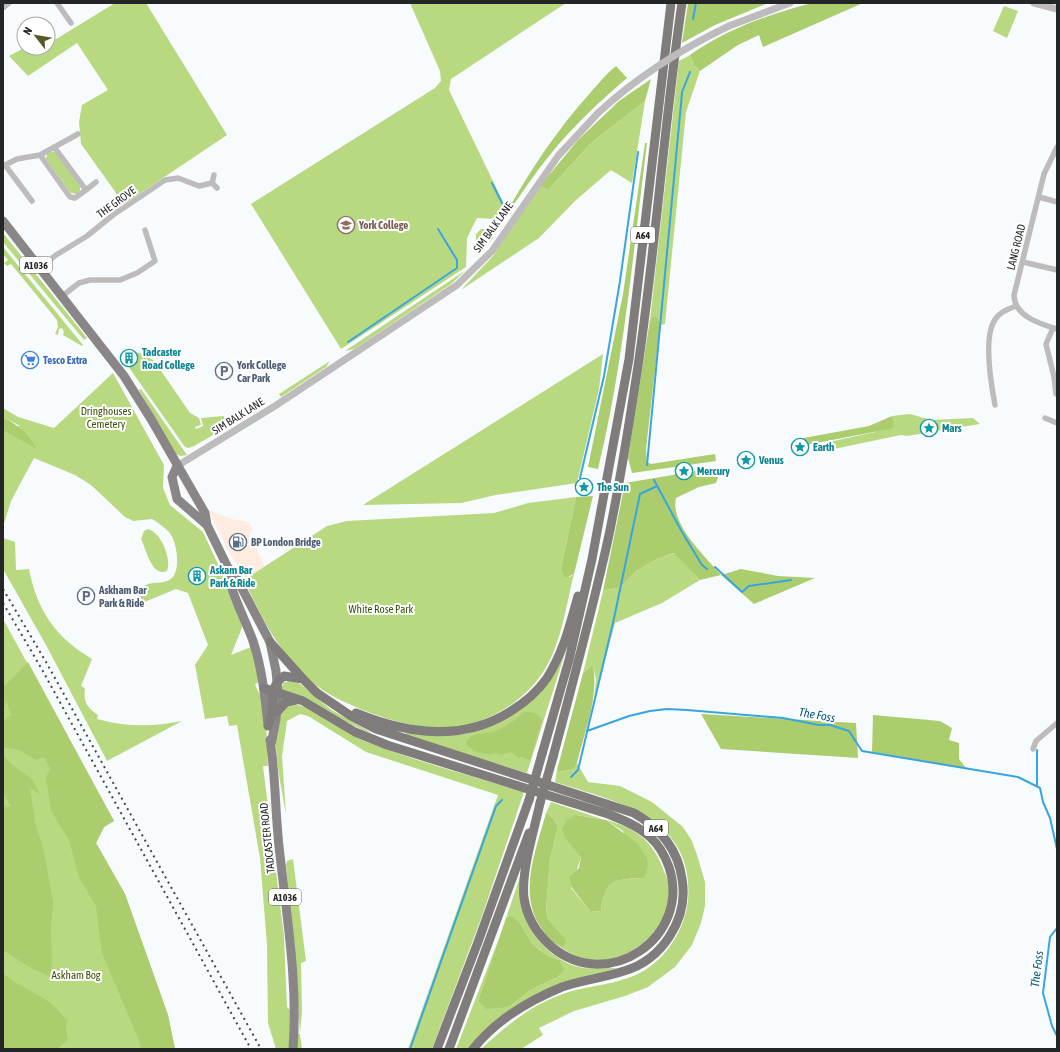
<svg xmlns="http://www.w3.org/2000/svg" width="1060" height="1052" font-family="'Asap Condensed',sans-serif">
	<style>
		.commercial { fill: #feece1 }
		.green { fill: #b8d980 }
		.forest { fill: #abcd6e }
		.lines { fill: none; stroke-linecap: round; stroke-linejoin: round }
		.stream { stroke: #38a5de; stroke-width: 2 }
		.minor { stroke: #bdbbbb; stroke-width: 5.5 }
		.tertiary { stroke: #bdbbbb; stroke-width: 7 }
		.primary { stroke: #8a8586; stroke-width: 9 }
		.trunk { stroke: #817c7c; stroke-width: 9 }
		.rail { stroke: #444647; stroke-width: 2; stroke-dasharray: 2 4; stroke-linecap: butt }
		.tertiary-bridge { stroke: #bdbbbb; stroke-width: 7 }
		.trunk-bridge { stroke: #817c7c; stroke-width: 9 }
		.labels { text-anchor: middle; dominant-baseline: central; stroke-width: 4; stroke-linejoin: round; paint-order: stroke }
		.shield { fill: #fff; stroke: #656667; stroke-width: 1 }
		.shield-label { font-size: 10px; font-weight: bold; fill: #232526 }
		.street-label { font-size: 11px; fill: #232526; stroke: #fff }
		.education-label { font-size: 11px; font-weight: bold; fill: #785e54; stroke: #fff; text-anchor: start }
		.culture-label { font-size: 11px; font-weight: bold; fill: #0d838f; stroke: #fff; text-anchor: start }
		.shop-label { font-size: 11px; font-weight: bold; fill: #366cbe; stroke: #fff; text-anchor: start }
		.service-label { font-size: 11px; font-weight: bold; fill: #4e5e75; stroke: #fff; text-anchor: start }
		.park-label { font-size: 11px; fill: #3a4f08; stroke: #fff }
		.water-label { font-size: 12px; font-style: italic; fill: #00587e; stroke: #fff }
	</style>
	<rect width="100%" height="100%" fill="#f7fbfe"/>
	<path class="commercial" d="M207,509L231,519L249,522L253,530L249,534L265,567L244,580Z"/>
	<path class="green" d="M115,3H146L227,135L124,204L81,144L79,122L82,105L108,90L77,43L28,76L9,56L24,48H37L39,50L48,48V44Z
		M410,3H566L451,79L449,90L505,206L494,219L477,218L467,238L466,267L341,349L251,204L435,88L441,81L440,71Z
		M1004,6L1018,11L1007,38L993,31Z
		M690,55L694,65L700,71L686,112L665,324L660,325L658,318L653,316L650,320L679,61Z
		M645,101L632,183L611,170L575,201L539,238L461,290L492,257L540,186L548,190L591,143Z
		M51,152H55L80,186V191L77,194L71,193L69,191L46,159L47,154Z
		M481,229C486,229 492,231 493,238L478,255L476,252V234Z
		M3,233L87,338L84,340L3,242Z
		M3,247L83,345L82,346L63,335L64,332L62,328L59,329L58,335L55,334L58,327L57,320L11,264L7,266L4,263L8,260L3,254Z
		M466,270L451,284L354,349L345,351Z
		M127,351C137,351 146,355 154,361L148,367L150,368L155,363L157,365L190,413L199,418L201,425L195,427L196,429L203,426L201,418L223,416L232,424L194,446L189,448L185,447L128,366V362L134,358L131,355L124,359L123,358Z
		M603,354L599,389L577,483L496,495L461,503L363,505Z
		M330,361L326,367L281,397L279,394Z
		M113,373L164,465L163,488L170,505L203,532L229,588L243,625L231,655L251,647L259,682L255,684C257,690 260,694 262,698C267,710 267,751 268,766H263L284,936L287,1007L290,1010V1049H276L268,1023L267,945L260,858L237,725L229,726L227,716L205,719L195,665L208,645L188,593L176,589L142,603L138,598C141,575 162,588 172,578C181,569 177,541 169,532C164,527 157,522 152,519L133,521L125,517L91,485L75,475L34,458L11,501L3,527V429L20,426L3,417V408L18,417L54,428Z
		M141,389L187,455L181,456L175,454L139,390Z
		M910,414L931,420L973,418L980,424L907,436L901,435L829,450V442L875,432L894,422L892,416Z
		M576,497L561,568L570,577L574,574C566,605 562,641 545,669C528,697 499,716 468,725C463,726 456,729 451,729C422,729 395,722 368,712C348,704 326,695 310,680C277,650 263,620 244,580L327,526L347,521L494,513L528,503Z
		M148,529C161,532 172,559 167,571C152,578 146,549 141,539L144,531Z
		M3,538L15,542L16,570L29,569C37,610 55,637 92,659L81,686L85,688C83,701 87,708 98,715L97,719C126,727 152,727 182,721L107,761L46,645L3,569Z
		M675,553L700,580L662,603L615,623L594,701L596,680L593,664L583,673L603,591L621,587L636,571L659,558Z
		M3,619L114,821L104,827L96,843L125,894L168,1015L175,1049H3Z
		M568,644L527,773L405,736L406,732L421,735L465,734L496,724L557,667Z
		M289,681L299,683L330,709L372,733L365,731L281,690L283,683Z
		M292,704C318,707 343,733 367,742C418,762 472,776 524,792L482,916L432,1049H408L498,795L366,752L308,716L300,714L287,721L282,756L286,814C282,790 268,731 282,711C284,707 288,706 292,704Z
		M577,763L588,782L620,786L652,802L683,827L692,841L698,858L705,882V906L701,923L692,945L675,967L648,987L625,996L574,1011L539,1028L543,1035L521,1049H481C508,1024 536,1001 572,991C599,984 630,983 652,965C671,951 686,924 688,900C695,817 617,802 555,782L557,770L561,772L574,769Z
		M551,802L602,819L576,815L581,857L571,888L591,912L601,911C605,877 615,880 644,878L623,831L606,820C633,827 651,839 662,866C664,872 668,879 669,886C673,926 633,961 596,961C583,961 568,952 557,945L562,947L564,937L548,919L546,910L550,859L558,826L551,816L546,813Z
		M293,859L306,961L301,963L302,1012L300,1034L302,1049H297V1034H300L295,959L286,865L287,861Z
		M521,874C522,887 522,908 526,920C535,942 559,964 583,968C594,969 606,968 617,968L557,985L468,1049H456L502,931L478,1001L509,1007L529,991L557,977L559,960C549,957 539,951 532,943C525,934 522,921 511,915L506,918Z"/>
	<path class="forest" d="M688,3H768L715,25L682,43Z
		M812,3H863L763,47L759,35L738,45L700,71L694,65L690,55C729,28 767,15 812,3Z
		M616,66L627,78C599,102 572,127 549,156C531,178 516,202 499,226C525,178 554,133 591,92C599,83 607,73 616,66Z
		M651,79L645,101L591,143L548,190L540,186L578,140L619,101Z
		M645,143H647C633,252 624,362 598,469L588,467L623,294Z
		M653,316L658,318L660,325L646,449L647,462L651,464L715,454L716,461L632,473L628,458L650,320Z
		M892,416L894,422L893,428L884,430L806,445L800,444L798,439L869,426Z
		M3,417C19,426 29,434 37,449L3,430Z
		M720,467L710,472L718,477L716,483L699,487L676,498C670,524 704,555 721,575L741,569L778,576L815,578L754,604L721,575L700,580L674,553L659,558L636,571L621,587L603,591L625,483Z
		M593,496L574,574L565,578L561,568L576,497Z
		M28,662L114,821L104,827L96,843L125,894L168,1015L175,1049H140V1043L102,953L96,906L79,877L69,840L51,811L46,778L50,768L44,757L36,760L19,750L3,747V721L11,715L6,700L3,714V688Z
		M593,664C599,698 585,730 577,763L574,769L560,772L557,770L583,673Z
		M525,712C534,712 539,713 542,721L530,760L525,759L522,756L519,758L511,752L501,755L496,753C485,756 473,752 466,744L467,740C477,731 486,735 496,731C506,727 515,719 525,712Z
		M701,714L856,723L858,758L721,749Z
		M873,715L940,721L952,728L949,740L959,743V759L966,768L872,752Z
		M3,754L11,764L32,779L40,794L30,788L35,823L44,851L53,902L51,929L52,963L50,977L29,967L3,950V805L11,807L3,792Z
		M546,813L551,816L558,826L550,859L546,910L548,919L564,937L566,943L562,947C553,943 547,937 542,929C517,895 536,850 546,813Z
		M576,815L606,820L637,843L647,858L648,867L644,878C615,880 605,877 601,911L591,912L572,888L569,877L579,868L581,857L565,838L562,829L567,820Z
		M511,915C522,921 525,934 532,943C539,951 549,957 559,960L564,970L557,977L529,991L509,1007L486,1009L478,1001L506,918Z
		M3,973C17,986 34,991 49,1002C56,1007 61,1014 67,1021L66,1029L68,1040L57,1049H3Z"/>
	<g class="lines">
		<path class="stream" d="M693,19L696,3
			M492,183L504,207
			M348,342L457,268V260L438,229
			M647,465L681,104L682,92L690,72
			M580,478L604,376L620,281L638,152
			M654,480L682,532L702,565L707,569
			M715,567L742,592L749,586L791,580
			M587,731L629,716L650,711L667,709L687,710L783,718L819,725H830L849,731L862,751L1018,777L1040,788L1043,802L1050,818L1057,849
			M571,777L578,770L613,623L640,494L657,486
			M1037,785V750
			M1057,850V863
			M1057,928L1050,937L1043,993L1052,1026L1057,1036
			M410,1049L496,806L502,800"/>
		<path class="minor" d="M57,3L71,23
			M3,8L9,3
			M1057,147L1044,174L1014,295C1014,316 1040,324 1057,329
			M40,155L70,197L75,198L86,190L54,147
			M5,165L32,201
			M3,166L17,159L40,155L78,134
			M212,183L217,188
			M86,190L96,182
			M1039,197L1057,202
			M1023,262L1057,270
			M39,269L56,255L87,236L113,215L165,180L178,178L199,186L212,183L214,175
			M61,297L79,283L90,280H120L137,273L155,261L145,230
			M1053,328L1046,344L1054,377L1056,394
			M995,405C991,384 982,333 997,317C1001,311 1009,309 1016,306
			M1045,418L1057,423
			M1033,749L1036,741L1057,723"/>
		<path class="tertiary" d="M1034,3L1057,9
			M729,26L790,3
			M177,466L275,406L457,285L492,251L558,156L598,113"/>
		<path class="primary" d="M3,221L124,376L151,419L205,513L207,525L227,566L237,579L270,642L276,671L278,693L276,719L271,745
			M177,466L172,477L177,499L207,525
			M227,566C230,593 244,616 253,641C262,668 265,697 268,725
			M270,740C276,777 275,817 280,855C287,919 298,984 293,1049"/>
		<path class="trunk" d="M270,642L303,679L317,693L351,716L376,729L634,813C660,828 678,849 682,879C689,919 662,960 624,971C603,978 582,980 562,987C528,1001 496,1020 473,1049
			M264,688L303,701L355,732L387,745L608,814C623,820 638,826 650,837C659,845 665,856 669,867C692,937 608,994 552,947C538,935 527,918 524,898C521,871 534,831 540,803
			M277,712L286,702L296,700
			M356,713C407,734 463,742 511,711C524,703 538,691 547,678C563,653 570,625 578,596
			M268,726C270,721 272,715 272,710C273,696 271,685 284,676L303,679
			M542,754L569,660L592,559L629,359L671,3
			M553,757C572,686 591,615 607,544C620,485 629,425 638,366C656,245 664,124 682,3
			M437,1049L478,942L529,800
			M449,1049L529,833"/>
		<path class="rail" d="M3,589L46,662L261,1049
			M3,603L40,666L251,1049"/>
		<path class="tertiary-bridge" d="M598,113C637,77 681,49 729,26"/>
		<path class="trunk-bridge" d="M529,800L542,754
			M540,803L553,757"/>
	</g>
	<defs>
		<symbol id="university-ring" viewBox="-11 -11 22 22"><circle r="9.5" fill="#fff" stroke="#8d6e63" stroke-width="1.5"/><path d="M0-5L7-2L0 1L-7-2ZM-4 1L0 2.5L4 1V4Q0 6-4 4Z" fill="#8d6e63"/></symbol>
		<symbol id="building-ring" viewBox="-11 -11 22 22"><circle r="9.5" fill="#fff" stroke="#0f9aa8" stroke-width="1.5"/><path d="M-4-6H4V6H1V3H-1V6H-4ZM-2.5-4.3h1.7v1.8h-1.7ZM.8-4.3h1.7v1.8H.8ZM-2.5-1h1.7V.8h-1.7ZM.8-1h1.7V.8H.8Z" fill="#0f9aa8"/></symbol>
		<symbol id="supermarket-ring" viewBox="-11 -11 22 22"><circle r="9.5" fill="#fff" stroke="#3f7fe0" stroke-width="1.5"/><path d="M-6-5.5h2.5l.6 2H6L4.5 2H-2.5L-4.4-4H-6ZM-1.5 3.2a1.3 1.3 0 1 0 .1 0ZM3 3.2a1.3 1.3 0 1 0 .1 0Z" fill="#3f7fe0"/></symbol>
		<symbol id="parking-ring" viewBox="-11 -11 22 22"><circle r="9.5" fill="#fff" stroke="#5c6f8a" stroke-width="1.5"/><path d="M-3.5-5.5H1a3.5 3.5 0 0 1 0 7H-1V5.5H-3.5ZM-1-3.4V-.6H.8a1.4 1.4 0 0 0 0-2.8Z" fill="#5c6f8a"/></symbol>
		<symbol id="sight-ring" viewBox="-11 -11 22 22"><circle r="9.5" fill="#fff" stroke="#0f9aa8" stroke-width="1.5"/><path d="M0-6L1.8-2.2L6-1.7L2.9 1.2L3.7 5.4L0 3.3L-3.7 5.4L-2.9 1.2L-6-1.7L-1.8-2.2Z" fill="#0f9aa8"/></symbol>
		<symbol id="fuel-ring" viewBox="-11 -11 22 22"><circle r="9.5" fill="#fff" stroke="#5c6f8a" stroke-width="1.5"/><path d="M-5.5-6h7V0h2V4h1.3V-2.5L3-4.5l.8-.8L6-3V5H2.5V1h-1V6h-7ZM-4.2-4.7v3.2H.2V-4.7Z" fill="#5c6f8a"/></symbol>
	</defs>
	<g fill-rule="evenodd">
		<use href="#university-ring" x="336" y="215" width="20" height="20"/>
		<use href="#building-ring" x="119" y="348" width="20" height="20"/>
		<use href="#supermarket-ring" x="20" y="350" width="20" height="20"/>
		<use href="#parking-ring" x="214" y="361" width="20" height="20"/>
		<use href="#sight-ring" x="919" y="418" width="20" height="20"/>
		<use href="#sight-ring" x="790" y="437" width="20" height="20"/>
		<use href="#sight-ring" x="736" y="450" width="20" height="20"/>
		<use href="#sight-ring" x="674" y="461" width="20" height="20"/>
		<use href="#sight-ring" x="574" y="477" width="20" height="20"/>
		<use href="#fuel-ring" x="228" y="532" width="20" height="20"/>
		<use href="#building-ring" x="187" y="566" width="20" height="20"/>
		<use href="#parking-ring" x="76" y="586" width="20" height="20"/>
	</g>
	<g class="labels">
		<g class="shield">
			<rect x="631" y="227" width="24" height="16" rx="3"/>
			<rect x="20" y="257" width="32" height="16" rx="3"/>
			<rect x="644" y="820" width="24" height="16" rx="3"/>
			<rect x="269" y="889" width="32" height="16" rx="3"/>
		</g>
		<g class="shield-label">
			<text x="643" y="235">A64</text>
			<text x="36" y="265">A1036</text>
			<text x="656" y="828">A64</text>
			<text x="285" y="897">A1036</text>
		</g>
		<g class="street-label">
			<text transform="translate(116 202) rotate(-36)">THE GROVE</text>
			<text transform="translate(493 227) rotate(-54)">SIM BALK LANE</text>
			<text transform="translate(1016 247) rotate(-76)">LANG ROAD</text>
			<text transform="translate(238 416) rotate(-32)">SIM BALK LANE</text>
			<text transform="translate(267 838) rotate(-96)">TADCASTER ROAD</text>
		</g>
		<g class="education-label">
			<text x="359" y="225">York College</text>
		</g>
		<g class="culture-label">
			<text x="142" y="352">Tadcaster<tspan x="142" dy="13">Road College</tspan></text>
			<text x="942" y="428">Mars</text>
			<text x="813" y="447">Earth</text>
			<text x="759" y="460">Venus</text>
			<text x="697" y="471">Mercury</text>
			<text x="597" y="487">The Sun</text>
			<text x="210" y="570">Askam Bar<tspan x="210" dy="13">Park &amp; Ride</tspan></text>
		</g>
		<g class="shop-label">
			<text x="43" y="360">Tesco Extra</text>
		</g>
		<g class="service-label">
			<text x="237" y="365">York College<tspan x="237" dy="13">Car Park</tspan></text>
			<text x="251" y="542">BP London Bridge</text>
			<text x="99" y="590">Askham Bar<tspan x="99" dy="13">Park &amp; Ride</tspan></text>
		</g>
		<g class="park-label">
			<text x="106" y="411">Dringhouses<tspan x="106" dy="13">Cemetery</tspan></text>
			<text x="381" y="609">White Rose Park</text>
			<text x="76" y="975">Askham Bog</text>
		</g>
		<g class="water-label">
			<text transform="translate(817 715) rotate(10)">The Foss</text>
			<text transform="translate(1037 969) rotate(-83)">The Foss</text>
		</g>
	</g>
	<rect width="1060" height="1052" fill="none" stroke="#232526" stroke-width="8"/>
	<g transform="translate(36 36) rotate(301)"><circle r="19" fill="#ffffff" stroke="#a7a8a8"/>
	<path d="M0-3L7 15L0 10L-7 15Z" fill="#585926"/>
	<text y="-6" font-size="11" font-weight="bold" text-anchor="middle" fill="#232526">N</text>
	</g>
</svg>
